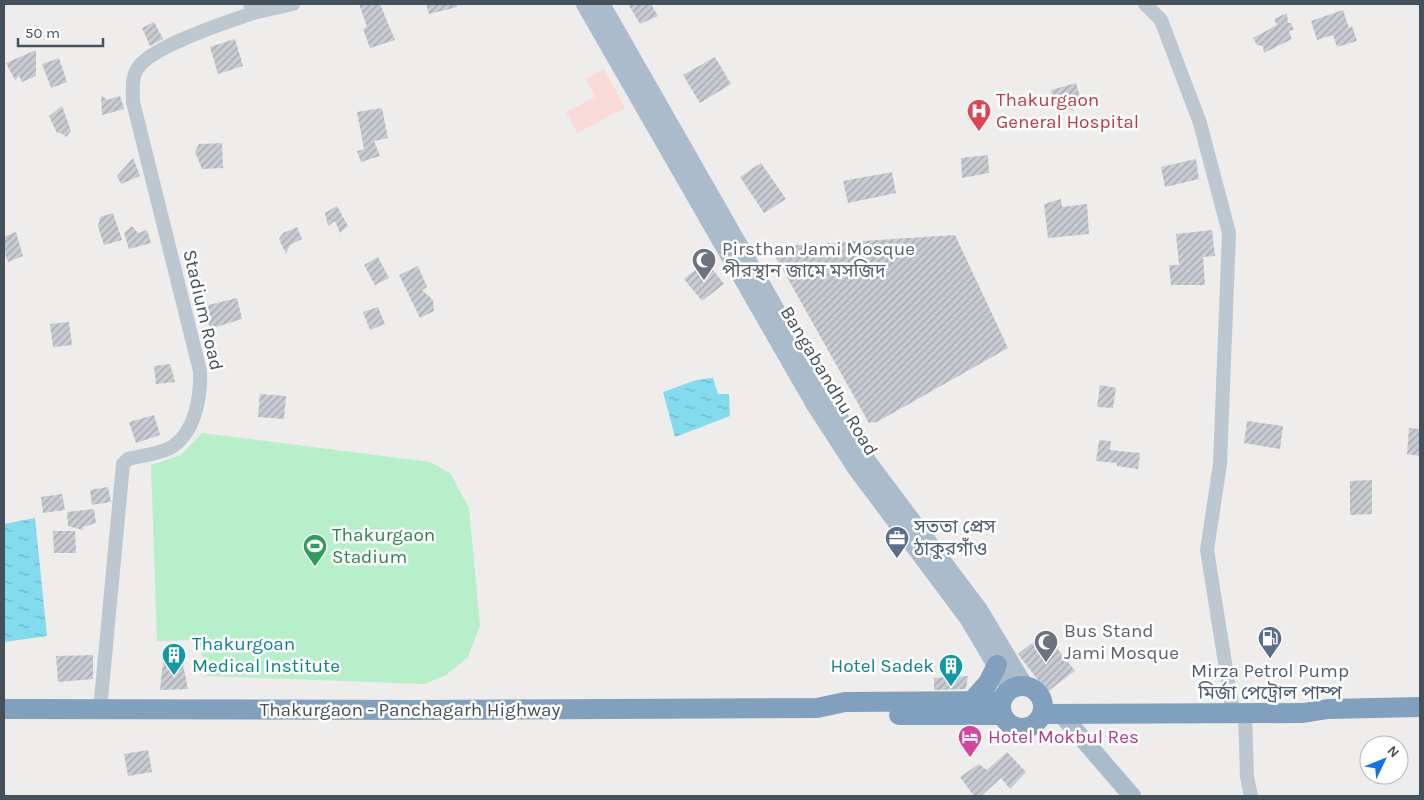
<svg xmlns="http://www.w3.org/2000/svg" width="1424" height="800" font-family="Karla,'Noto Sans Bengali',sans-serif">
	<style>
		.medical { fill: #fbdbda }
		.garden { fill: #b7efcb }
		.water { fill: url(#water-ripples) }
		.building { fill: url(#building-hatch) }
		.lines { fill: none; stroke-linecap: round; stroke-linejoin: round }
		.minor { stroke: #bcc7cf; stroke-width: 14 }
		.major { stroke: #aabccc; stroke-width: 18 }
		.highway { stroke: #81a0bd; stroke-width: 20 }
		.labels { text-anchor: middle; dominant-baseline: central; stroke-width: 5; stroke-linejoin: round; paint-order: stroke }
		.health-label { font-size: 19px; fill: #be3a42; stroke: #fff; text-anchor: start }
		.worship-label { font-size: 19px; fill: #5b616d; stroke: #fff; text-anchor: start }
		.street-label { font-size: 19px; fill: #44505a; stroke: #fff }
		.service-label { font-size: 19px; fill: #4e5e75; stroke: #fff; text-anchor: start }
		.leisure-label { font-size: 19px; fill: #27864d; stroke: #fff; text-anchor: start }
		.culture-label { font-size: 19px; fill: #0d838f; stroke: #fff; text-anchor: start }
		.hotel-label { font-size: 19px; fill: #b23c85; stroke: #fff; text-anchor: start }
	</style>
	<defs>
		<pattern id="water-ripples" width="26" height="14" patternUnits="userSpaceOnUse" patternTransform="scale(1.25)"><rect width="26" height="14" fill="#83dbee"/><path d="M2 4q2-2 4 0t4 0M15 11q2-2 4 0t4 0" fill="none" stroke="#6db4c4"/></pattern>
		<pattern id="building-hatch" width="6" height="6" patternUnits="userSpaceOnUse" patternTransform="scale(1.25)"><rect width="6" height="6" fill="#c8cbd1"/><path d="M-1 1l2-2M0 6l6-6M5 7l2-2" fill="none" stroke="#a4a7ad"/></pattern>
	</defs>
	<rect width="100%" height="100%" fill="#efecec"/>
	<path class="medical" d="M604,69L625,108L577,133L566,112L595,97L586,79Z"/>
	<path class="garden" d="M202,433L430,462L450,473L469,508L480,626L468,657L446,675L425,684L206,676L199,640L157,641L151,465L181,455Z"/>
	<path class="water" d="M713,378L718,394H729L730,416L675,437L663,392L696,380Z
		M35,518L47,636L4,642V524Z"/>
	<path class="building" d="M359,4H380L395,40L370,48L363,29L367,27Z
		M426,4H457V7L429,14Z
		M628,4H651L658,16L640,24Z
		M1343,10L1349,28L1352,26L1357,41L1337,47L1333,35L1317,40L1311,21Z
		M1287,13L1288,23H1291L1294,30L1289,31L1292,39L1264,53L1263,46L1257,45L1253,38L1277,25L1274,19Z
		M154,22L163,39L150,46L142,28Z
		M235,39L243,66L218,74L210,47Z
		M36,50V76L22,82L19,76L15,80L6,63Z
		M715,57L731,84L700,103L683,75Z
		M59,58L67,82L51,88L42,64Z
		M1076,83L1080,97L1068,101L1074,111L1055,104L1051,90Z
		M101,95L107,100L120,96L124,109L102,115Z
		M62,106L71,131L66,137L61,133H57L49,116Z
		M382,108L388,138L374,141L380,156L361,162L357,151L364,149L357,112Z
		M222,143L223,168L202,169L195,152L199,144Z
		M988,155L989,173L962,178L961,158Z
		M133,158L140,176L121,184L117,176Z
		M1196,159L1199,179L1165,187L1161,167Z
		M761,163L786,199L764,213L740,177Z
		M892,172L896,193L848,203L843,181Z
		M1061,199L1062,207L1087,204L1089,234L1048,238L1044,204Z
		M337,206L348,226L340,233L335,221L328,226L325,213Z
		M113,213L122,240L104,245L98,227L100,217Z
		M132,226L138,233L147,230L151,243L129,249L124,233Z
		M297,227L302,239L290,245L286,254L279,239L283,233Z
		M1212,230L1215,256L1203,257L1205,285H1171L1169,265H1179L1176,234Z
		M16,232L23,256L8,262L4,251V237Z
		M955,235L1008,348L877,422L869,423L770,247Z
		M378,257L389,278L375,285L364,265Z
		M706,261L724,284L702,301L684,279Z
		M418,266L427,287L422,290L433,300L434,311L420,318L399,275Z
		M237,298L242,319L210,329L204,306Z
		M378,307L385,324L370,330L363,312Z
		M69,322L72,345L53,347L50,324Z
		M170,364L175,382L156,384L154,366Z
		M1100,385L1116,388L1113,408L1097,407Z
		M260,394L286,396L284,419L258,417Z
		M154,415L160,435L136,443L129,422Z
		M1247,421L1283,426L1280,449L1244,443Z
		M1409,428L1420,429V456L1407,454Z
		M1099,440L1111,441L1110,450L1140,453L1138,469L1117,466V463L1096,461Z
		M1372,480V514L1350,515V481Z
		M108,487L111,502L92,505L90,490Z
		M62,494L65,510L43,513L41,497Z
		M94,509L96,523L83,527V530L68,526L67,512Z
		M53,531H75L76,553H54Z
		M1045,633L1075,671L1047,692L1018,654Z
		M93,655V679L58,682L56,656Z
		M182,660L188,689L160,690L163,662Z
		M968,676L966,689L934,690V678Z
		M148,750L152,772L128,776L124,754Z
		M1007,752L1026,772L1010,789L1001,778L981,796H974L960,777L979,764L987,770Z"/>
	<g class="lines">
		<path class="minor" d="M250,4L253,13L293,4
			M1145,4L1161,20L1200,123L1229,233L1220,464L1207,550L1233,713
			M100,710L123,464L128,459C141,456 158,454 170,448C195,434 201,397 200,371L133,102C133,91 131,77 138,68C150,47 228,22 253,13
			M1245,713L1247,777L1251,796"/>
		<path class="major" d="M585,4L814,403L856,468L968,618L1010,689
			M601,4L825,396L867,461L979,610L1024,685
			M1062,715L1132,796"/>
		<path class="highway" d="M1001 707a21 21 0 1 1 42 0a21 21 0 1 1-42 0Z
			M972,701L988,683L997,665
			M4,709L417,710L817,708L845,702L1001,701
			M1043,714L1303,713L1328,709L1420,707
			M899,715H1002"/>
	</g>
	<defs>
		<symbol id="hospital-pin" viewBox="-11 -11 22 30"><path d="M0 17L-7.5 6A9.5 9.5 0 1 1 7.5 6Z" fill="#e0444e" stroke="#fff"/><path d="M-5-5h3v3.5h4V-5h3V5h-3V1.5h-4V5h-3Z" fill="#fff"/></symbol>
		<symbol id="mosque-pin" viewBox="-11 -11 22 30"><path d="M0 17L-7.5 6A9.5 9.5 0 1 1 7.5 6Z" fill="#6b7280" stroke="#fff"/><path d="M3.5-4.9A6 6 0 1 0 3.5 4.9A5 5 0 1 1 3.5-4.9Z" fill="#fff"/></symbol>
		<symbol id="office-pin" viewBox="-11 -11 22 30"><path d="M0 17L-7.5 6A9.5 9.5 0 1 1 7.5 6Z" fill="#5c6f8a" stroke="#fff"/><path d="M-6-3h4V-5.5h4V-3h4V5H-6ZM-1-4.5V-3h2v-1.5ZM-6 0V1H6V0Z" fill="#fff"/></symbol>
		<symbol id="stadium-pin" viewBox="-11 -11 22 30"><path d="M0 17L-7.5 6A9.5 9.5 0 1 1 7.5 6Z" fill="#2e9e5b" stroke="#fff"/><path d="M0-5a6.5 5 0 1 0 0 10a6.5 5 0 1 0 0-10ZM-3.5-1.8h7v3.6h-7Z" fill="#fff"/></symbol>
		<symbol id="fuel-pin" viewBox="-11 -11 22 30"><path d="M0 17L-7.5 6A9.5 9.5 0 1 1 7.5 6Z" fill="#5c6f8a" stroke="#fff"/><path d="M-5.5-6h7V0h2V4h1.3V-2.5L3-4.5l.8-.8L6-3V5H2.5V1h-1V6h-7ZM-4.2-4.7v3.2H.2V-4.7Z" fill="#fff"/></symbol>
		<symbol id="building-pin" viewBox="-11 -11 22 30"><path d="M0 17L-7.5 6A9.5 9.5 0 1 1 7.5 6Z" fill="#0f9aa8" stroke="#fff"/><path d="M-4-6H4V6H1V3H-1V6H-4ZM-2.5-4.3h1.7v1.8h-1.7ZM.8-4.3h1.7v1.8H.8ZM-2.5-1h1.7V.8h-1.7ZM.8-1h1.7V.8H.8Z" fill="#fff"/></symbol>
		<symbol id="hotel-pin" viewBox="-11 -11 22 30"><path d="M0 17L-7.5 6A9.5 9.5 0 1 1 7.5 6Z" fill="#d1479c" stroke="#fff"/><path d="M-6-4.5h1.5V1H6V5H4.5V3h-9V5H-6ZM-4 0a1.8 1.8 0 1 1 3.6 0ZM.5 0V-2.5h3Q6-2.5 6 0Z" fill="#fff"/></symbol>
	</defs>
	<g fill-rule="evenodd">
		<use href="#hospital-pin" x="965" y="97" width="28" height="38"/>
		<use href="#mosque-pin" x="690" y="246" width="28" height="38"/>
		<use href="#office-pin" x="883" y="524" width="28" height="38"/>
		<use href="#stadium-pin" x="301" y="532" width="28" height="38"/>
		<use href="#fuel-pin" x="1256" y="624" width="28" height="38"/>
		<use href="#mosque-pin" x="1032" y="628" width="28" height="38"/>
		<use href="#building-pin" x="160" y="641" width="28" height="38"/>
		<use href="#building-pin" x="937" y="652" width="28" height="38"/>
		<use href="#hotel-pin" x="956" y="723" width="28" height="38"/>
	</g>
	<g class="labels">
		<g class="health-label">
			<text x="996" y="100">Thakurgaon<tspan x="996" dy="22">General Hospital</tspan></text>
		</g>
		<g class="worship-label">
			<text x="722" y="249">Pirsthan Jami Mosque<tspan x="722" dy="22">পীরস্থান জামে মসজিদ</tspan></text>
			<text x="1064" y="631">Bus Stand<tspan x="1064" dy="22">Jami Mosque</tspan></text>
		</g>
		<g class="street-label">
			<text transform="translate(203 310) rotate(77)">Stadium Road</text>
			<text transform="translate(829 381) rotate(59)">Bangabandhu Road</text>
			<text x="410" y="710">Thakurgaon - Panchagarh Highway</text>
		</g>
		<g class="service-label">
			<text x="914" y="527">সততা প্রেস<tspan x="914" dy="22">ঠাকুরগাঁও</tspan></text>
			<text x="1270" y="671" text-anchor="middle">Mirza Petrol Pump<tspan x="1270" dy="22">মির্জা পেট্রোল পাম্প</tspan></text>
		</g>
		<g class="leisure-label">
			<text x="332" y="535">Thakurgaon<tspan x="332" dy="22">Stadium</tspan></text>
		</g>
		<g class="culture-label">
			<text x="192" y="644">Thakurgoan<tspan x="192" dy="22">Medical Institute</tspan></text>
			<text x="934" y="666" text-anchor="end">Hotel Sadek</text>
		</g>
		<g class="hotel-label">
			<text x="988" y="737">Hotel Mokbul Res</text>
		</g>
	</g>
	<rect width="1424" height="800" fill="none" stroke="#44505a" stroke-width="10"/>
	<g transform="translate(1384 760) rotate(47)"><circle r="24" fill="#ffffff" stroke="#b4b9bd"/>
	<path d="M0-4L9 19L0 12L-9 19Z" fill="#1373e1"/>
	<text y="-8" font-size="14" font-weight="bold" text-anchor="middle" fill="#44505a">N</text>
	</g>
	<path d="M18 38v8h85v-8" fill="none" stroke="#44505a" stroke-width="2.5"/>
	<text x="25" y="38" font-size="15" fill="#44505a" stroke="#ffffff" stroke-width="4" paint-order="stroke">50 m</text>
</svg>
